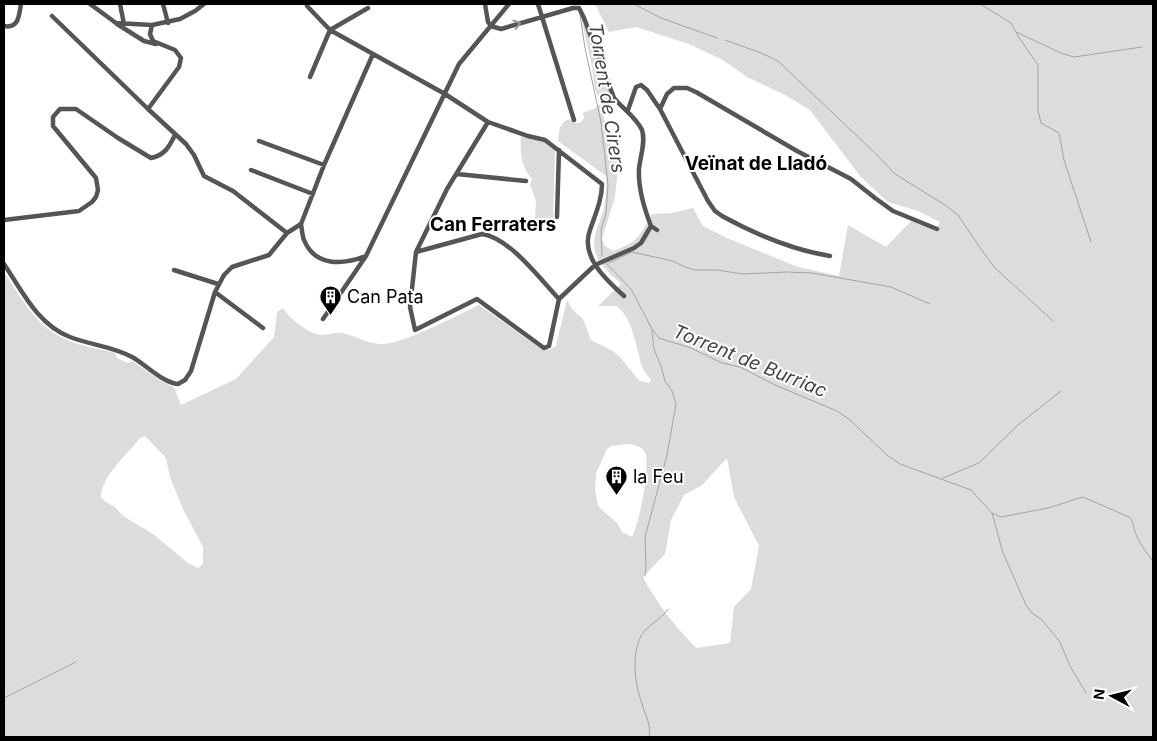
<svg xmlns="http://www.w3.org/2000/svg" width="1157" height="741" font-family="Inter,sans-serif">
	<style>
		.green { fill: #dcdcdc; fill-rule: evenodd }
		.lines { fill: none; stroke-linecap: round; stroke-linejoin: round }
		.stream { stroke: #a3a3a3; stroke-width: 1 }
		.street { stroke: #555; stroke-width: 4.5 }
		.oneway { stroke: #999 }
		.labels { text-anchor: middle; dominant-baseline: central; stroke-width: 4; stroke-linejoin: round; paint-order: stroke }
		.poi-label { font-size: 18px; fill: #000; stroke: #fff; text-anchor: start }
		.water-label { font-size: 19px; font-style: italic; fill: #444; stroke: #fff }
		.neighbourhood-label { font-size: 19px; font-weight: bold; fill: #000; stroke: #fff }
	</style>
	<rect width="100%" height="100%" fill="#fff"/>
	<path class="green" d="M591,4H1153V737H4V272C20,296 35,325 63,338C78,346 98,348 115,353L117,358L128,363L132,361L163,382L174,387L181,405L236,379L274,337L277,312L283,308C289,318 310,335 322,335C329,335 335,332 341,333C356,335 366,344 381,344C402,345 457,315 479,305L540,348L543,346L549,350L556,346L567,300L572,309L583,319L591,340L613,351L620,357L637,378L640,381L649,383L651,380C649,376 644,372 642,367C637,350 632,315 616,306H598L621,284C612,275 600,266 596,254C590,238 600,223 604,208C606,198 607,186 606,176L558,141L560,127L565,121L570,119L574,123H580L584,118L583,113L594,109L600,104L618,169L615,197L602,239L605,246L613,251C639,241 638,238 652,214L672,213L693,208L703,226L727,238L798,267L839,276L848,225L886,247L911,221L936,229L940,222L918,211L888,202L860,176L810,110L785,95L747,77L723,60L689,44L636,27L609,32L596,6ZM144,436L146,437L166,458L170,477L182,507L203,547V564L198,568L188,563L153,534L123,516L115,507L104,501L101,497C102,474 126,457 139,439ZM628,444C634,445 642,446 645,452C651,464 639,525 632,537L622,532L617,523L599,507L597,502L595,489L596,473L607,449L611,446ZM727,458L734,497L759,546L751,589L734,607L730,643L696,648C676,627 656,603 643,577L665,554L671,520L684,495L702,485Z
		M580,13H581L613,98L600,102L595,89L592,66Z
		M521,136L544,142L555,150L553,220L535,219L536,201L530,184L532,179C521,167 520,152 521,136Z"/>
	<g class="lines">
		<path class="stream" d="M634,4L661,18L717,38
			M980,4L1011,23L1018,36L1038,65V111L1041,123L1059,133L1064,160L1091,242
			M580,15L585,48L601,122L608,185L606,213L601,230L602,256
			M1016,32L1061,53L1074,57L1142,47
			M725,40L761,53L778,61L876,154L895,174L945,205L958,215L981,249L995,268L1053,321
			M606,263L631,289L652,329L659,338L691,348L722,363L740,367L775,385L837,411L850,420L887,455L900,464L971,490L992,513L1003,553L1026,605L1032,613L1042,620L1060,642L1070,666L1086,693
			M609,263L632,252L673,261L685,267L695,270H717L743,274L787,272L812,273L891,287L930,304
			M943,478L979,463L1018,425L1061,391
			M992,513L1001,517L1048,508L1083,497L1129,517C1134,522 1133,526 1135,532C1139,543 1146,552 1153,561
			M645,576L646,568L645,537L667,455L676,404L672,391L665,381L661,366L654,349L652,331
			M4,698L76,662
			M649,737C652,727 645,714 642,704C635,684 631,656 641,636C647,625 661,620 668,609"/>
		<path class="street" d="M90,4L116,23L152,25L180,19L195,11L204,4
			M120,4L124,24
			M163,4L168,23
			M307,4V6L330,30L445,94L488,122L528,136L545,140L602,184C602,200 595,215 590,230C580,256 606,280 624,296
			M485,4L488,22L491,26
			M538,4L574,120
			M52,16L148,109
			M117,24L144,41L156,44
			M152,25L150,34L153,41L175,50L181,58L179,67L148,109L186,144L194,155L204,176L233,191L287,233
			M4,26C19,29 19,15 21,4
			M491,26L501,29L573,8H579L584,18L614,98C623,109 636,117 642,130C646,142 640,157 639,169C638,188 644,208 651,226
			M310,77L330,30L368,8
			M660,109L667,94L674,88H687L696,92L797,151L851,179L875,198L893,211L937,229
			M628,110L636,87L641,85L647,90L660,109L708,201L715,211L722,216C755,234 793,250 830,256
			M488,122L447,189L416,252L410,307L415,330L477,299L544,348L549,346L559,299L595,265L634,248L641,243L651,226
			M259,141L324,165
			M251,170L313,194
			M457,174L526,181
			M557,217L559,150
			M4,220L79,211L92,202L96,197L98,190L96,178L53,126V117L60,109H76L118,138L151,158C165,155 169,147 175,135
			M301,224L324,165L373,54
			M301,224C302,229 302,235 304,240C315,267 343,265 366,256
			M651,226L657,230
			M416,252L482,234C510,238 540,279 559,299
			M4,264C22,291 38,325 70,337C90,345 112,346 132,357C145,364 163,383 178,384L185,380L191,371L215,292L224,275L232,267L269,255L287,233L301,224
			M174,270L218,284
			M215,292L263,328
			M323,319L366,256L459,64L509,4"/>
	</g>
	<defs><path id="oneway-chevron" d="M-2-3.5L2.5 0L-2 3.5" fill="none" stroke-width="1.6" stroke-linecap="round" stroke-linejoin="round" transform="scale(1.25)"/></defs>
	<use class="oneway" href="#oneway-chevron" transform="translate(517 24) rotate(-17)"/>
	<defs>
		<symbol id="building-pin" viewBox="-11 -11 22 30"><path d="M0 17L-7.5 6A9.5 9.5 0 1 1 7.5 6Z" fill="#000" stroke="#fff"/><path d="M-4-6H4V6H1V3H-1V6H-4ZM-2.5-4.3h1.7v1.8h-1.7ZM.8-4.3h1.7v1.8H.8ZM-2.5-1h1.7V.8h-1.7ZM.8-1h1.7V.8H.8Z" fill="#fff"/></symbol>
	</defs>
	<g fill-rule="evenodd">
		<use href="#building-pin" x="318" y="284" width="25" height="34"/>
		<use href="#building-pin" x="604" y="464" width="25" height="34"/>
	</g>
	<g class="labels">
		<g class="poi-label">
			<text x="347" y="296">Can Pata</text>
			<text x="633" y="476">la Feu</text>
		</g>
		<g class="water-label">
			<text transform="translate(607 98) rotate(81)">Torrent de Cirers</text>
			<text transform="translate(750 361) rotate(22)">Torrent de Burriac</text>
		</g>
		<g class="neighbourhood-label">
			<text x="756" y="163">Veïnat de Lladó</text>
			<text x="493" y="224">Can Ferraters</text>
		</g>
	</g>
	<rect width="1157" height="741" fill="none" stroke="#000000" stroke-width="10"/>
	<g transform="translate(1112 696) rotate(277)" stroke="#ffffff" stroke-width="4" paint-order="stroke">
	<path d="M0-4L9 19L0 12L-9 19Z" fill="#000000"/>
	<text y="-8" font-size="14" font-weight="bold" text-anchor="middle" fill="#000000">N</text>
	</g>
</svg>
